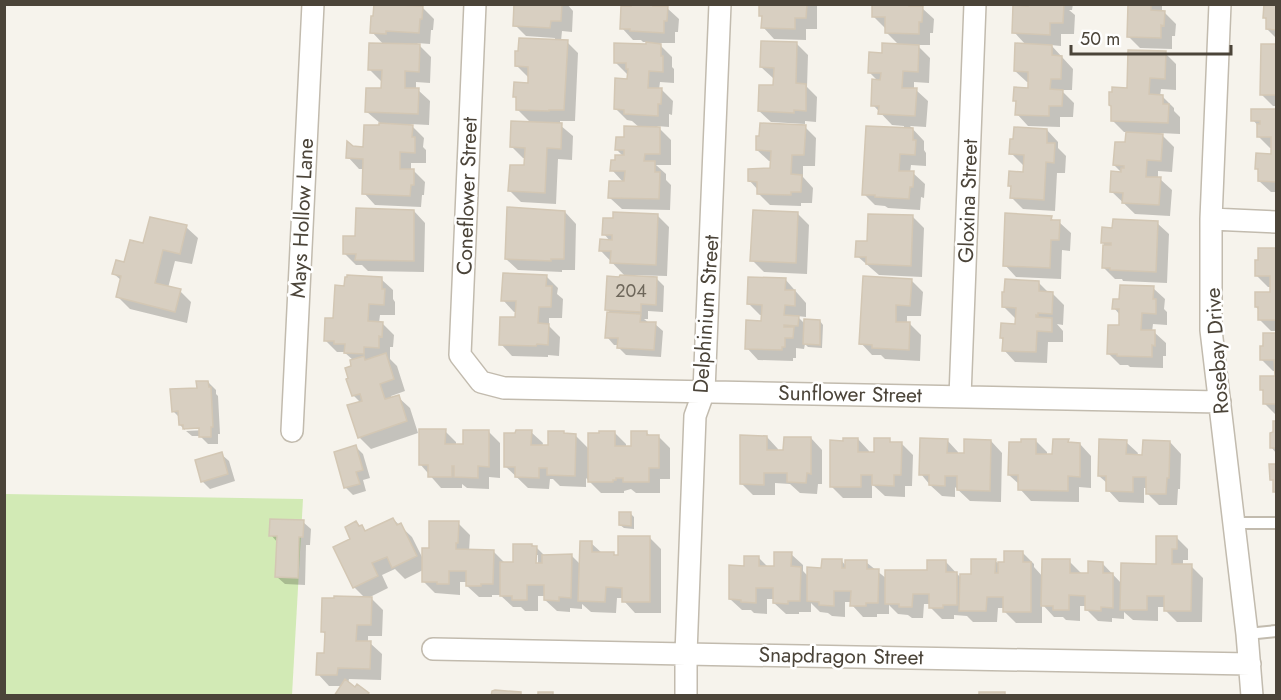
<svg xmlns="http://www.w3.org/2000/svg" width="1281" height="700" font-family="Jost,sans-serif">
	<style>
		.green { fill: #d2eab5 }
		.shadow { fill: #0003; fill-rule: evenodd }
		.building { fill: #d8cfc1; stroke: #d3c7b4; stroke-width: 1.5 }
		.lines { fill: none; stroke-linecap: round; stroke-linejoin: round }
		.service-casing { stroke: #c2bbae; stroke-width: 14 }
		.minor-casing { stroke: #c2bbae; stroke-width: 24 }
		.service { stroke: #fff; stroke-width: 10 }
		.minor { stroke: #fff; stroke-width: 21 }
		.labels { text-anchor: middle; dominant-baseline: central; stroke-width: 5; stroke-linejoin: round; paint-order: stroke }
		.number-label { font-size: 18px; fill: #6e675b }
		.street-label { font-size: 21px; fill: #4b4439; stroke: #fff }
	</style>
	<rect width="100%" height="100%" fill="#f6f3ec"/>
	<path class="green" d="M5,494L303,499L292,695L5,696Z"/>
	<path class="shadow" d="M376,4H420V7H422L434,19L433,30H431L430,44L417,43L431,57L430,83L416,82V90H418L430,101L429,125L410,124L424,138L423,147L426,150V163H411V170H413L425,182L424,195H422L421,207L375,205L364,193V169H359L348,157L352,148H364L380,127V123L367,112L383,90V81H381L369,69L384,45L372,32Z
		M516,4H567L573,11L572,32L562,31L561,41L567,42L578,53L575,121H560V125L573,136L572,160L558,159L556,204L521,202L510,191L525,167L526,158H523L512,147L531,123L517,109L518,100L515,97L529,84V77H528L516,65L555,41V38L526,36L515,25Z
		M632,4H665V8H667L679,19L678,32H675V43H658L672,57V67L674,69V83L660,82L659,90H662L673,101L672,115L669,114V127L657,126L671,140V165H656L666,174V180L671,185L670,210L622,209L610,198L624,183L612,170L617,161L624,157L617,150L625,138L640,128L632,121L627,120L615,108L628,80L629,74H627L615,62L647,46V42H643L641,40H633L622,28L632,8Z
		M761,4H820L817,5V29H806V40L774,39L763,27V18L760,15Z
		M873,4H920V8H922L934,19L933,33H930V45H917L930,58L929,83L914,82V90H916L928,101L926,127L910,126L924,141V150L926,153V166L911,165L910,173H913L925,184L924,198L921,197L920,210L888,208L885,206L875,205L864,194L904,129V126L892,125L873,105L878,81L869,72L883,55L899,45L887,33V28H885L873,16Z
		M1063,4H1073L1072,10H1069L1075,15L1074,34H1061V46L1051,45L1073,69L1072,90H1061L1074,103L1073,117H1060V127L1028,126L1017,114V103L1015,101L1029,90V82H1027L1015,71L1026,45L1014,32L1029,7Z
		M1130,4H1177V6L1162,5V12H1164L1176,24L1175,36H1172V49L1140,48L1128,36Z
		M1265,4H1276V38L1267,29L1268,21L1265,18Z
		M796,43L808,55L807,87L817,97L816,122L805,121V124L771,122L759,111L775,87V78H773L761,67Z
		M1262,45H1276V106H1273L1261,94Z
		M1165,53L1176,64V90L1161,89L1160,96L1163,97L1174,108V111L1180,117V134L1160,133L1174,147L1172,172L1158,171V179H1160L1172,190L1170,216L1135,214L1111,191L1123,174L1114,165L1127,144V132H1124L1112,120L1128,90Z
		M1253,110L1276,111V192H1271L1259,181V171L1256,168L1272,156V148H1270L1258,136L1259,127L1253,120Z
		M805,127L816,138L815,166H803V177L813,188L812,203H801V206L770,205L758,193V190L749,180L771,170L772,161H769L757,150Z
		M1047,130L1058,142V148L1066,156L1065,173H1057L1055,211L1023,209L1012,198V188L1009,186L1024,173L1025,165H1023L1011,153Z
		M414,211L425,223L424,272L368,271L362,265H356L344,253L357,238Z
		M565,212L576,224L575,270H562V272L518,270L506,259Z
		M797,213L809,225L807,274L764,272L752,260Z
		M657,215L669,227L667,276L629,275L628,277L657,279L664,286L663,312L648,311V319H644L649,323L655,324L663,331L661,357L626,355L619,348V345H614L607,337L611,314L607,309L626,277L600,250L610,241L604,234Z
		M913,217L924,228L922,277L879,275L857,256L868,243Z
		M1051,218L1055,222H1059L1071,233L1070,251L1062,250L1061,279L1016,277L1005,265Z
		M1157,223L1169,234L1167,283L1123,281L1122,279H1115L1103,267L1104,244L1102,242L1113,229Z
		M186,227L198,238L192,264L175,261L168,288L180,291L191,302L187,323L130,309L118,297L122,281L114,274L126,264L144,245Z
		M1259,250H1276V331H1271L1259,319V310L1256,307L1271,293V287H1268L1256,275L1259,262Z
		M546,276L558,288L557,294L563,299L562,318H549V326L560,337L559,356L548,355V357L512,356L501,344L517,319V312H514L503,300Z
		M381,279L393,290V299L395,302V315H380L379,323H382L394,335L393,347H390V359L397,366L405,391L391,396L392,399L398,397L410,408L418,433L371,449L359,437L361,403L353,395V360L344,352H337L325,340L346,287Z
		M785,279L806,303V317L797,316L805,324L820,321L823,325L822,348L808,347L805,344L804,349L796,348V358H793V361L758,360L747,348L762,322L763,315H760L749,304Z
		M911,280L923,292L921,316H907V324H910L921,335L920,361L885,359L881,355H872L861,343Z
		M1039,283L1049,293H1052L1064,305L1063,325L1057,324L1063,331V342H1048L1047,363L1015,362L1004,350V341L1001,338L1016,326L1017,318H1015L1003,306Z
		M1153,288L1165,299L1164,309L1167,312V325L1153,324L1152,332H1154L1166,343V356H1163V368L1130,367L1128,365H1120L1108,353L1120,327V315L1114,308L1121,301Z
		M1264,334H1276V415L1264,403V392L1261,389V378H1276V371H1273L1261,359Z
		M208,382L216,390V394L218,396L220,434H218V444H208L200,436H192L186,431L206,430V427L185,428V430L180,425V418L173,411Z
		M1274,422H1276V453L1271,447L1274,434Z
		M445,431L456,442V446H464L489,432L500,443V478L489,477V489L467,488L462,484V488H441L420,464Z
		M531,432L543,443L542,447H549L566,435H575L589,449L614,432L626,444V447H633L646,432L650,436H658L670,448V479H660V493H636L631,489L624,491V493H601L586,478V487L560,486L553,479H550L549,489L528,488L505,466Z
		M767,437L778,449V452H785L811,438L822,450V484H818L817,494L800,493L790,484L775,483V495H753L742,484Z
		M858,439L869,451V454H875L889,440L892,443H901L913,455L912,486H905V497L885,496L872,484V498H843L831,486L844,442Z
		M947,440L958,452V455H965L991,441L1002,453L1001,502L970,501L955,487V497L942,496L930,485L921,474Z
		M1036,441L1047,452V455L1054,456L1068,441L1071,444H1080L1091,456V488L1079,487V502L1031,501L1020,489V485L1009,475L1022,444Z
		M1126,442L1138,453L1137,456H1144L1170,442L1181,454L1180,489H1178L1177,505H1159L1147,493V488H1144V503L1119,502L1108,490V484L1099,476Z
		M356,447L363,454L370,478L363,480L366,491L353,495L345,487Z
		M221,454L229,461L235,481L210,489L202,481Z
		M631,514L634,517V529L624,528L620,525Z
		M393,519L412,537L423,559L430,550L458,523L470,535L469,551H493L505,563L515,564L532,545L536,547L545,556L571,555L581,565L591,543L602,553L614,554L616,556H620L650,538L661,549V613H635L624,601V598H617L616,613L591,612L582,604V609L570,608V612L557,611L545,600V596H538V611H525L521,607H513L500,595H492V597H479L467,586V582H460V595L435,593L423,581V570L405,579L395,569L382,575L388,588L370,597L383,610L382,636H368V643H370L382,654L381,680L349,679L348,684L355,689L357,686L370,696H336L342,686H329L318,674L326,654V635L322,631L366,599L354,587L335,548L352,540L360,527L361,526L367,532ZM535,555H538V570H535Z
		M303,522L311,529L310,545H306L305,585L285,584L277,577L278,543L271,535Z
		M1177,538L1188,549V560H1183V566H1191L1203,578L1202,622H1177L1165,610V607H1158V621L1133,620L1124,612V619L1112,618V622L1098,621L1087,610V606H1080V621L1066,620L1063,617H1054L1042,604V623H1016L1004,611V608H998L997,622H973L967,616L954,615V619H942L931,608V604H924L923,618H912L908,615L898,614L889,605V614H877V617H863L852,605V602H845V617L832,616L828,613L820,612L811,603V612H799V614H786L774,603V599H767V614L754,613L751,610H742L730,599L745,567L759,558L768,567H775L791,554L803,565V571L809,577L841,560L846,566L866,562L887,579L928,572L946,562L961,578L972,575L995,561L998,563H1006L1022,552L1034,564V567L1043,577L1069,561L1081,573V574L1089,575L1102,563L1122,584L1157,565Z"/>
	<path class="building" d="M374,4L423,6L422,19H420L419,33L386,31V34L370,33L371,16H373Z
		M514,4H562L561,21H551L550,28L513,26Z
		M631,4H653V6H668L667,21H664V33L630,31V29H620L621,6H631Z
		M759,4H807L806,18H795V29L761,28L762,16H759Z
		M872,4H909V6H923L922,22H919V34L885,33V17H872Z
		M1028,4H1064L1063,23H1050V35L1012,33L1013,5L1028,6Z
		M1128,4H1151V10L1165,11L1164,26L1161,25V38L1127,37Z
		M1264,4H1276V30L1266,29V18H1263Z
		M519,38L568,40L564,110H549V111L516,110V97H513L514,82L528,83V67L515,66V51H518Z
		M761,41L797,42L796,83L806,84V111L794,110V113L758,111L759,85H773L774,68L760,67Z
		M646,42L661,44V56H663V72L649,71L648,88H662L661,104H658V116L624,114V110L614,109L615,78L627,79L628,69H626V63H614V43L646,44Z
		M369,43L420,44L419,72L405,71V88H419L418,114L365,112L366,88H381L382,70H368Z
		M882,43L919,45L918,72L903,71L902,88H917L915,116L878,114L879,106H871L872,79L880,80L881,73H868L869,52L882,53Z
		M1015,43L1052,45V55L1062,56L1061,79H1051L1050,89L1063,90L1062,106H1049V116L1015,115L1016,101H1013L1014,87L1028,88V72L1014,71Z
		M1261,44H1276V95H1260Z
		M1128,50L1166,51L1165,79L1150,78L1149,94L1163,95V104H1169L1168,123L1111,121V106L1109,105V92H1112V87L1127,88Z
		M1251,109H1276V182L1258,181V169H1255L1256,153L1271,154V137H1257V124H1260V121H1251Z
		M511,121L562,123L561,149L547,148L545,193L508,191L510,165H524L525,148L510,147Z
		M379,123L413,125L412,137H415V153L400,152V169H414V185H411L410,196L362,194L363,159L346,158L347,141L353,146L363,147L364,125H379Z
		M760,123L806,125L804,155H792L791,174L802,175L801,192H791V195L757,194V182L748,181V169L770,168L771,151L756,150V136H759Z
		M624,126L660,127V154H645L644,161H655V172H660L659,199L608,198L609,181H624L625,171H610L611,160H615V155H624V150H615L616,137H624Z
		M866,126L913,128V140H916L915,155L900,154L899,171H914L913,187H910L909,199L875,197V195H862Z
		M1014,127L1047,129V143H1055L1054,163L1046,162L1044,200L1010,198L1011,186H1008L1009,171L1023,172L1024,155L1009,154L1010,139H1013Z
		M1126,132L1163,134L1161,161L1147,160L1146,177H1161L1159,205L1122,203L1123,193L1110,192L1111,171L1121,172V168H1124V166L1113,165L1115,142H1125Z
		M507,207L565,211L564,259H551V261L505,259Z
		M356,208L414,210V261L355,260L356,254H343V236H355Z
		M753,210L798,212L796,263L750,261Z
		M613,212L658,214L656,265L610,263L611,251H599L600,239L612,240V235H602L603,218H613Z
		M1005,213L1052,216L1051,220H1060L1059,240H1051L1050,268L1003,266Z
		M868,214L913,215L911,266L866,264V257H855L856,241H867Z
		M150,217L187,225L180,254L163,250L155,283L181,289L175,312L116,297L121,276L112,274L116,260L124,262L130,240L143,243Z
		M1113,219L1158,221L1156,272L1110,270V268H1102L1103,245H1111V243H1101L1102,227L1112,228Z
		M1258,248H1276V320H1258V307H1255V292H1270V276H1255V260H1258Z
		M503,273L547,275L546,286H552L551,307H539L538,323L549,324L548,345L537,344L536,346L499,345L500,317H515L516,301H501Z
		M347,275L382,277V289H385L384,305L369,304L368,321L383,322L382,337L379,336V348L364,347V354L344,353L345,344H334V341H324L325,318H333L335,285L344,286L345,277H347Z
		M620,275L657,277L656,305L641,304V312L605,310L607,276L619,277Z
		M863,276L912,279L910,306L896,305V322H910L909,350L872,348V345L859,344Z
		M748,277L786,278L785,290H795V306L785,305L784,315L799,316L798,326L784,325V327H794L793,338H785V347H782V350L745,349L746,320L761,321L762,305L747,304Z
		M1005,279L1039,281V291L1053,292L1052,314L1038,313V316L1036,315V317L1052,318V332L1037,331L1036,352L1002,351L1003,338H1000L1001,323L1015,324L1016,308L1002,307V292H1004Z
		M1120,285L1154,286L1153,299H1156V314L1142,313L1141,330H1155V346L1152,345V357L1117,356V354H1107L1108,325H1119V309H1112L1113,299H1119Z
		M607,312L641,314L640,322H656L654,350L617,348L618,338H605Z
		M804,319L820,320V345L803,344Z
		M1263,333H1276V404H1263V390H1260V376H1275L1274,360H1260V346H1263Z
		M386,353L394,379L380,384L385,399L399,395L407,421L358,438L347,405L362,401L360,394L352,396L346,379L348,378L345,368L351,366L350,360L364,356L365,360Z
		M196,381H208L209,387H211L213,427H211V437H199V428L183,429V425H179L178,411L172,412L170,389L197,388Z
		M1273,421H1276V448H1270V433L1273,432Z
		M419,429H446L445,444H463V430H489V467L478,466V478L454,477V466H452V477H428V465H419Z
		M516,430H532L531,445H548V431H564V433L576,434L575,476L547,475V468H539V478L515,477V467H504V433H515Z
		M599,431H615V446H631V431H647V435H659V468H649V482H623V478H616V480H613V482H588V433H599Z
		M740,435L767,436V450H783L784,437H811V474L807,473L806,483L787,482V473H764V485L740,484Z
		M843,438H858V452H874V438H890V442H902L901,475H894V486L872,485V475H861V487H830V440L843,441Z
		M920,438L948,439L947,453H964V439L991,440L990,491L957,490V476H945V486L929,485V475H919Z
		M1021,439H1036V454H1052L1053,439H1069L1068,442L1080,443V477L1068,476V491L1018,490V475H1008L1009,442H1021Z
		M1099,439L1127,440L1126,454L1142,455L1143,440L1170,441L1169,478H1167L1166,494H1146V477H1133V492L1106,491V476H1098Z
		M356,445L363,470L356,472L360,484L344,488L334,452Z
		M222,452L228,474L201,482L195,460Z
		M1269,464H1276V492H1273V480H1270Z
		M619,512H631V526L619,525Z
		M393,518L397,525L401,523L417,556L392,568L387,557L372,563L378,576L353,588L333,547L350,539L345,527L356,521L359,526L362,525L365,531Z
		M270,519L304,520L303,537H299L298,578L275,577L277,536H269Z
		M429,521H459L458,543H456V549L494,550L493,584H481V586H466V571H449V584H437V582H422V548H429Z
		M618,536H650V602H622V588L606,587L605,602L578,601L580,541H592V552H614V555H618Z
		M1156,536H1177V549H1172V564H1192L1191,611H1164V596H1147V610H1120L1121,563L1156,564Z
		M513,544H532V546H537L536,563H542V555L572,554L571,598L559,597V601L544,600V585H527V600H512V596H500V562H513Z
		M1004,551H1023V562H1031V612H1003V597H987L986,611H959L960,574H971V559H996L995,573H998V562H1004Z
		M774,552H792L791,566L801,567L800,601H788V604L773,603V588H756V603L741,602V600L729,599V565L744,566V556H759V566H774Z
		M822,559H842V568H845V560H867V569H879L878,603H866V606H850L851,591H834V606L819,605V602L807,601V567L821,568Z
		M1042,559H1070V573H1088V561L1103,562V573H1113V608L1101,607V611L1085,610V596L1069,595V610H1053V606H1041Z
		M927,560H946V572H957V605H943V608H929V594H913L912,607H899V604H885V570H927Z
		M334,596L372,597L371,625H357L356,641H371L370,669L338,668L337,675H316L317,653H324L325,632H321L322,598H334Z
		M345,679L355,687L357,684L369,693L367,696H334Z
		M495,690L521,692V696H491L492,691Z
		M538,692H553V695L565,696H538Z
		M979,692H1005V696H979Z"/>
	<g class="lines">
		<defs>
			<path id="service" d="M1234,523H1276
				M1247,634L1276,631"/>
			<path id="minor" d="M475,4L460,355L481,382L504,388L1220,402
				M1220,4L1211,219V330L1247,634L1252,696
				M1211,219L1276,222
				M960,397L975,4
				M292,431L313,4
				M433,649L686,654L1250,664
				M686,696V654L695,416L704,391L720,4"/>
		</defs>
		<use href="#service" class="service-casing"/>
		<use href="#minor" class="minor-casing"/>
		<use href="#service" class="service"/>
		<use href="#minor" class="minor"/>
	</g>
	<g class="labels">
		<g class="number-label">
			<text x="631" y="291">204</text>
		</g>
		<g class="street-label">
			<text transform="translate(467 196) rotate(-88)">Coneflower Street</text>
			<text transform="translate(968 201) rotate(-88)">Gloxina Street</text>
			<text transform="translate(302 218) rotate(-87)">Mays Hollow Lane</text>
			<text transform="translate(706 314) rotate(-86)">Delphinium Street</text>
			<text transform="translate(1217 351) rotate(-94)">Rosebay Drive</text>
			<text transform="translate(850 394) rotate(1)">Sunflower Street</text>
			<text transform="translate(841 656) rotate(1)">Snapdragon Street</text>
		</g>
	</g>
	<rect width="1281" height="700" fill="none" stroke="#4b4439" stroke-width="12"/>
	<path d="M1071 45v9h160v-9" fill="none" stroke="#4b4439" stroke-width="3"/>
	<text x="1080" y="45" font-size="18" fill="#4b4439" stroke="#ffffff" stroke-width="4.5" paint-order="stroke">50 m</text>
</svg>
